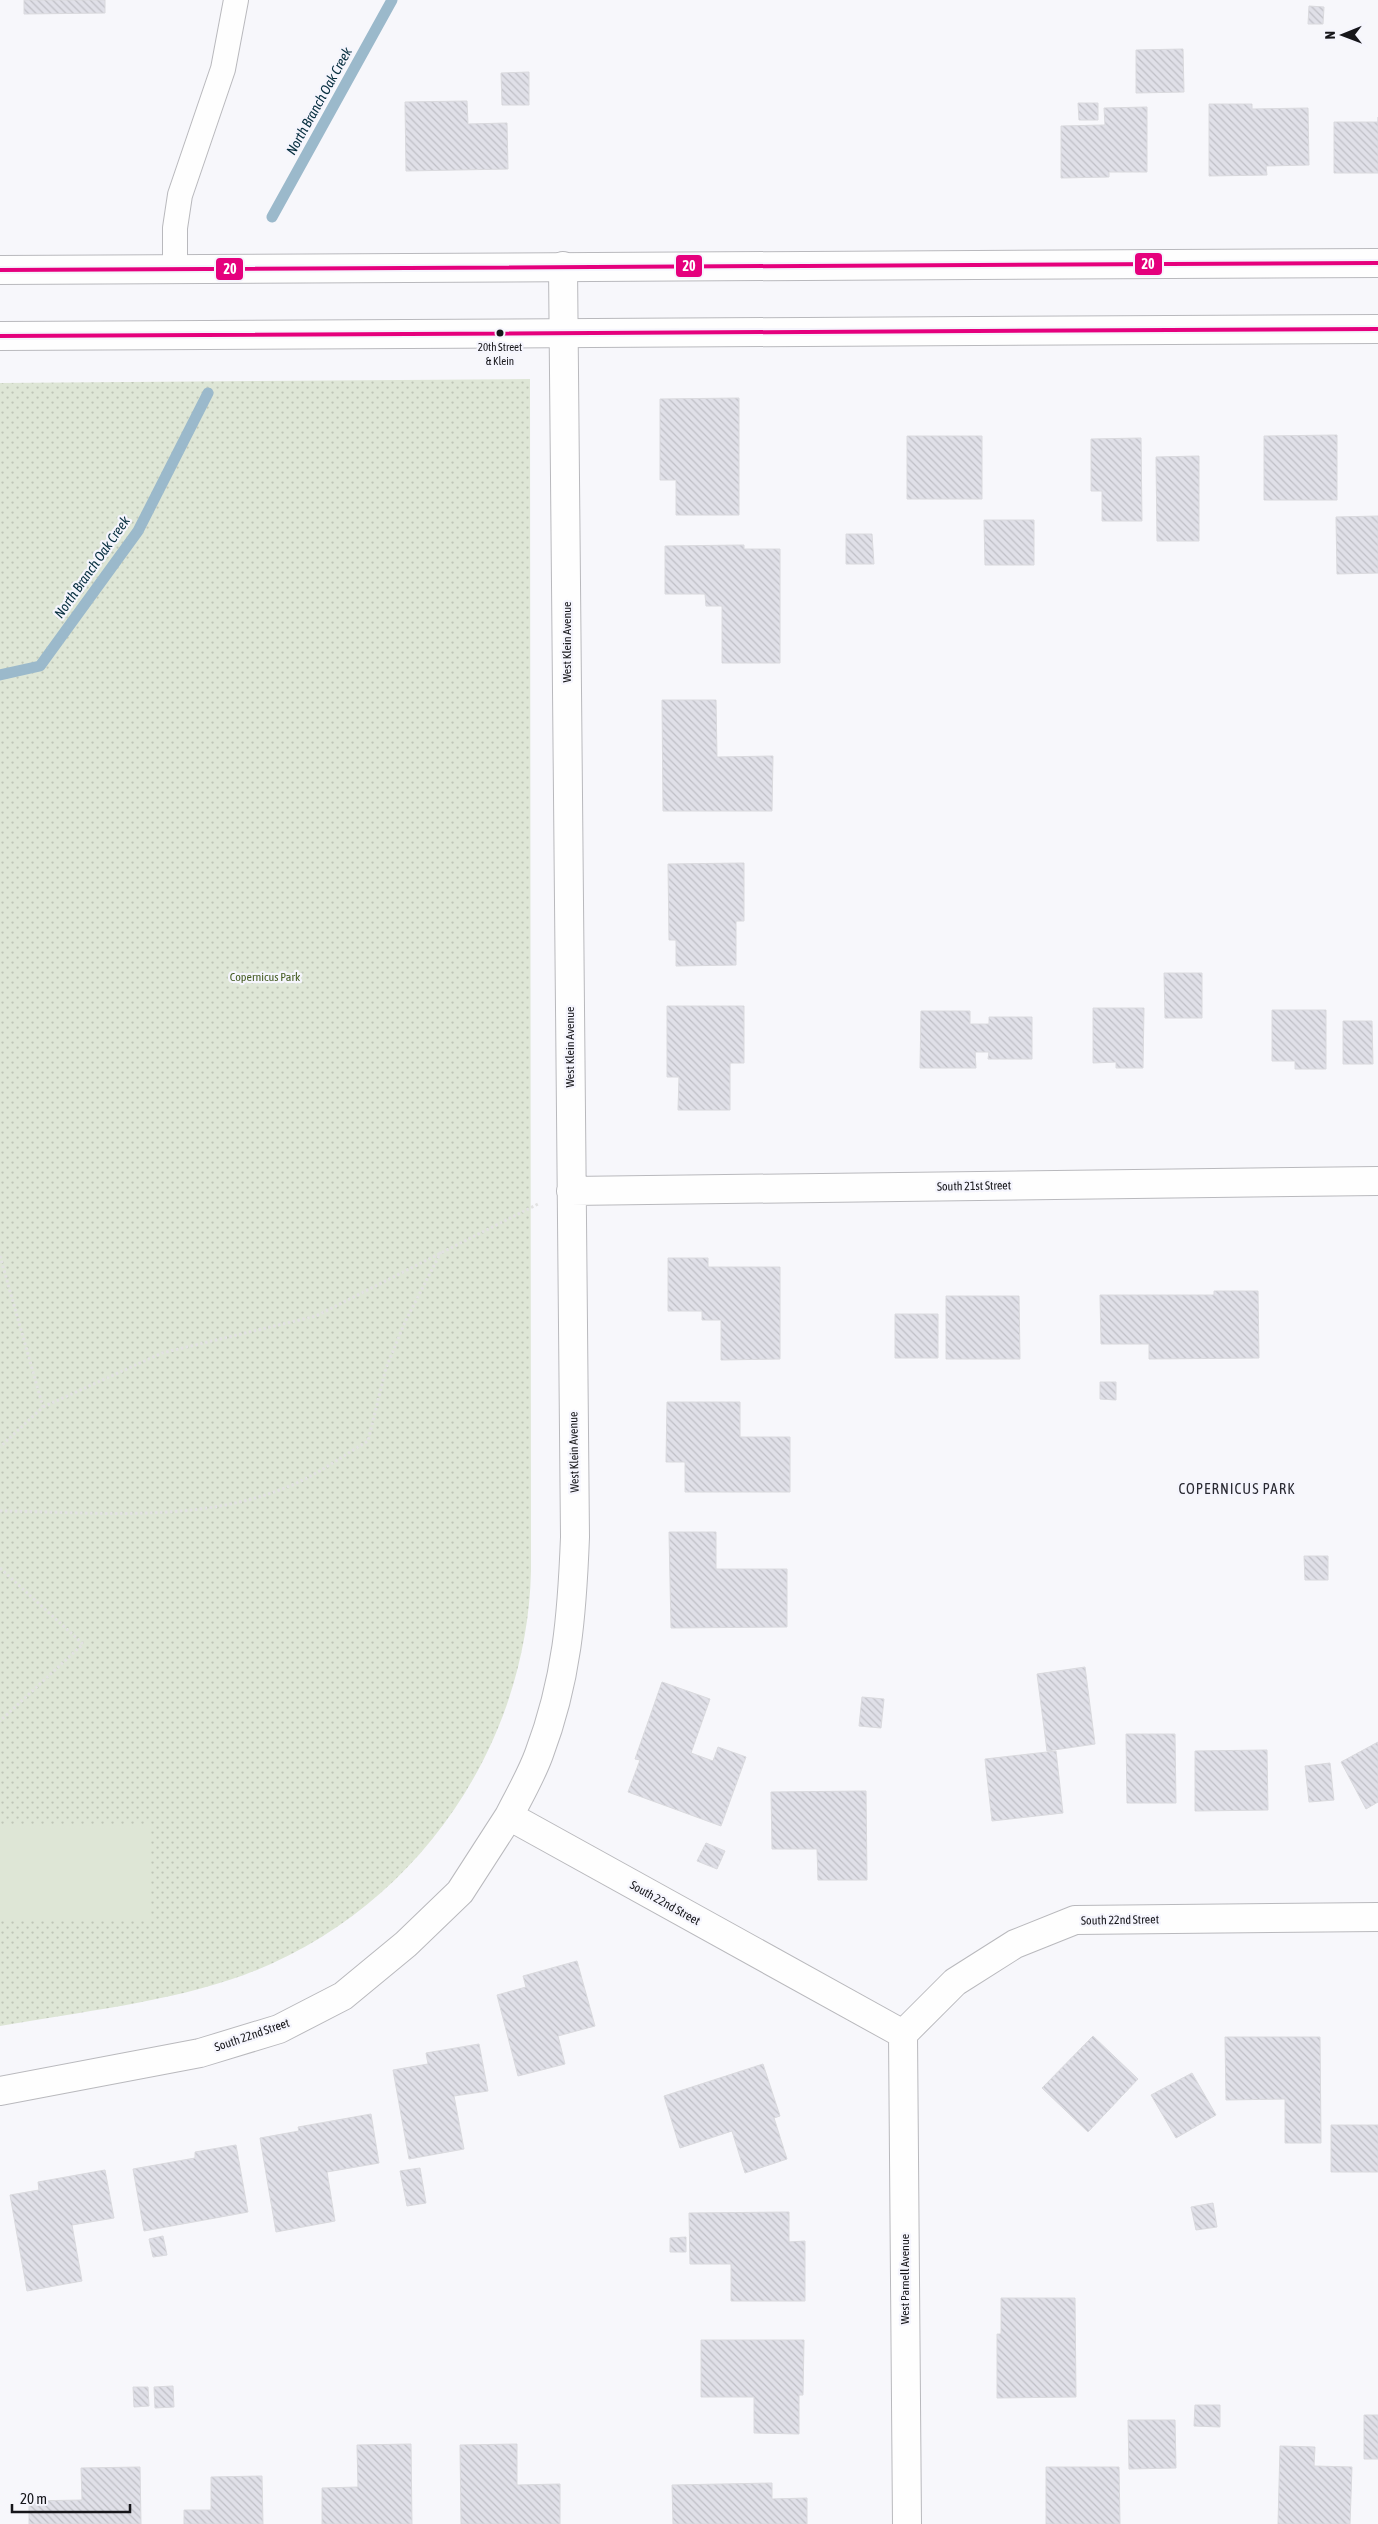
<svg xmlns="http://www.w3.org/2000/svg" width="1378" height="2524" font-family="'Asap Condensed',sans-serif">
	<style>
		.park { fill: url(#park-dots) }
		.pitch { fill: #dee6d6 }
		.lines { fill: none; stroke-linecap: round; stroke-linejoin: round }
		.stream { stroke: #9bb9cb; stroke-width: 11 }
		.building { fill: url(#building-back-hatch); stroke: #dadade }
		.service-casing { stroke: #b9b9bd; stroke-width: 26 }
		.minor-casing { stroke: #b9b9bd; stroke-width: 30 }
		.tertiary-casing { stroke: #b9b9bd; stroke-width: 30 }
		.path { stroke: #e2e2e2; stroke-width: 3; stroke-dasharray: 2.5 2.5; stroke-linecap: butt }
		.service { stroke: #fefefe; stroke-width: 24 }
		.minor { stroke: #fefefe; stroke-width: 28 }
		.tertiary { stroke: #fefefe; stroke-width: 28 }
		.bus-1-casing { stroke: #f5f5fd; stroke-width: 8 }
		.bus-1 { stroke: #e5007d; stroke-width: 4 }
		.bus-dot { fill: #16161a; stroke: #f5f5fd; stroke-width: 2 }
		.labels { text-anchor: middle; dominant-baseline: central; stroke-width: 4.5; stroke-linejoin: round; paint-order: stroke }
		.bus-label { font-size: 11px; fill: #16161a; stroke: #f5f5fd }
		.street-label { font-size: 12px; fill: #16161a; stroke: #f5f5fd }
		.park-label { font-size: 12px; fill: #455c23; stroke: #f5f5fd }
		.water-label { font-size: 14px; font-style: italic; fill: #052d3e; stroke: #f5f5fd }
		.quarter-label { font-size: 15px; letter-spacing: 1px; fill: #2a2a32; stroke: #f5f5fd }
		.line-badge { stroke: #f5f5fd; stroke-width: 2 }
		.badge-label { font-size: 14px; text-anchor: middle; font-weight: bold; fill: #fff }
	</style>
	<defs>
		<pattern id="park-dots" width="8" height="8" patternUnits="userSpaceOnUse" patternTransform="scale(1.25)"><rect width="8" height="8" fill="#dee6d6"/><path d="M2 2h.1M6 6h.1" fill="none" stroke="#bec5b7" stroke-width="1.8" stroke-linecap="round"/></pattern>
		<pattern id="building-back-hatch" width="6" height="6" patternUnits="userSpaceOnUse" patternTransform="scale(1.25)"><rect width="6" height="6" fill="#e0e0e8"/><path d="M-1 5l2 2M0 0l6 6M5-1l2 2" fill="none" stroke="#bfbfc6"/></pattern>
	</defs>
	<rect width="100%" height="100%" fill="#f7f7fb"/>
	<path class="park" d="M530,379L531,1571C527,1750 412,1913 244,1975C170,2002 78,2012 0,2026V383Z"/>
	<path class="pitch" d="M0,1825L150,1826V1919H0Z"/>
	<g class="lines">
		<path class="stream" d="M272,217L392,0
			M0,675L40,666L138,531L208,393"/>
	</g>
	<path class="building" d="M24,0H105V13L24,14Z
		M1309,6L1324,7L1323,24H1308Z
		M1183,49L1184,92L1136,93V50Z
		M529,72V105H502L501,73Z
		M467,101L468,124L507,123L508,169L406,171L405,102Z
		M1078,103H1098V120H1079Z
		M1209,104H1252V109L1308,108L1309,165L1266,166L1267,175L1209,176Z
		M1147,107V172H1109V177L1061,178V126L1105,125L1104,108Z
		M1378,117V173H1334V122H1378Z
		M739,398V515H676V480H660V399Z
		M1337,435V500H1264V436Z
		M907,436H982V499H907Z
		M1141,438L1142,521H1102V491H1091V439Z
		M1199,456V541H1157L1156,457Z
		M1378,516V573L1337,574L1336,517Z
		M984,520H1034V565H985Z
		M846,534H872L874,564H846Z
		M744,545V549H780V663H722V606H706L705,594H665V546Z
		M662,700H716L717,757L773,756L772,811H663Z
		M744,863V921H736V965L676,966V940H669L668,864Z
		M1164,973H1202V1018H1165Z
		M667,1006H744V1063H730V1110H678L679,1077H667Z
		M1093,1008H1144L1143,1068H1116V1062L1093,1063Z
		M1272,1010H1326V1069H1295V1061H1272Z
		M921,1011H970V1024H989V1017H1032V1059H988L989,1052H975L976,1068H920Z
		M1343,1021H1372L1373,1064H1343Z
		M668,1258H708V1267H780V1359L721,1360V1320H702V1311H668Z
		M1214,1291H1258L1259,1358L1149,1359V1344H1101L1100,1295H1214Z
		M946,1296H1019L1020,1359H946Z
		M895,1314H938V1358H895Z
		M1100,1382H1116V1400L1100,1399Z
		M667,1402H740V1437H790V1492H685V1462H666Z
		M669,1532H716V1569H787V1627L671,1628Z
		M1304,1556H1328V1580H1305Z
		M1085,1667L1095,1744L1047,1751L1037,1674Z
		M662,1682L710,1699L691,1753L713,1761L718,1747L746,1757L721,1826L628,1792L640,1760L635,1759Z
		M862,1697L884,1699L881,1728L859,1726Z
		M1126,1734H1175L1176,1803H1127Z
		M1378,1742V1802L1366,1809L1341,1762Z
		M1267,1750L1268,1810L1195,1811V1751Z
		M1056,1751L1063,1813L992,1821L985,1759Z
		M1330,1763L1334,1800L1309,1802L1305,1766Z
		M866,1791L867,1880H818L817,1849H772L771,1792Z
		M706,1843L725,1851L717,1869L697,1861Z
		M577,1961L595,2026L558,2036L565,2064L518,2076L497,1995L526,1987L523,1976Z
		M1093,2036L1138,2079L1088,2132L1042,2088Z
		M1225,2037H1320L1321,2143H1285V2099L1226,2100Z
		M479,2044L488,2091L454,2096L464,2149L409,2159L393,2070L428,2064L426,2053Z
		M763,2064L780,2116L774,2118L787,2159L745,2173L732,2131L680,2148L664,2096Z
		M1192,2073L1216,2115L1176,2138L1151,2095Z
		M371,2114L379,2163L327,2172L335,2221L276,2232L260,2138L299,2131L298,2127Z
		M1331,2125H1378V2172H1331Z
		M236,2145L248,2212L144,2231L133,2169L195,2158V2152Z
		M420,2168L426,2203L407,2206L400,2171Z
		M105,2170L114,2218L72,2225L82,2281L27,2291L10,2195L39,2190L38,2182Z
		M1213,2203L1217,2227L1196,2230L1191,2207Z
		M789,2212V2242L805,2241V2301H731V2264H690L689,2213Z
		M163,2236L167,2255L153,2257L149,2239Z
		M686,2237V2252H670V2238Z
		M1001,2298H1075L1076,2397L997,2398V2334H1001Z
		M701,2340H804L803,2395H799V2434L754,2433V2397H701Z
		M173,2386L174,2407L155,2408L154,2387Z
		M133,2387H148L149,2406L134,2407Z
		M1195,2405H1220V2427L1194,2426Z
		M1364,2415H1378V2459H1364Z
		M1128,2420H1175L1176,2468L1129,2469Z
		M411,2444L412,2524H322V2488L358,2487L357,2445Z
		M517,2444V2485L560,2484V2524H461L460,2445Z
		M1280,2446L1315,2447L1314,2466L1352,2467L1350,2524H1278Z
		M140,2467L141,2524H29V2501L82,2500L81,2468Z
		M1046,2467H1119L1120,2524H1046Z
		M262,2476L263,2524H184V2510H211V2477Z
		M772,2483V2499L807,2498V2524H673L672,2485Z"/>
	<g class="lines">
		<defs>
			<path id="service" d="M175,269V228L180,195L223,69L236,0"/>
			<path id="minor" d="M571,1191L1378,1181
				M509,1816C519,1796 531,1776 539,1754C567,1680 572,1615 575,1537L563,266
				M903,2034L907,2524
				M0,2091L200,2053L279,2029L343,1996L406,1944L460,1892L509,1816L903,2034L955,1982L1015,1944L1075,1920L1378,1917"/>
			<path id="tertiary" d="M0,270L1378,263
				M0,336L1378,329"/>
		</defs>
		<use href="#service" class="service-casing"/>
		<use href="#minor" class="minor-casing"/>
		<use href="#tertiary" class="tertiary-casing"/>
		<path class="path" d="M0,1256L43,1407L0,1447
			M43,1407L162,1353L316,1316L538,1204
			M0,1511C100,1512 210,1525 303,1480C325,1469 346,1454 368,1441L386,1368L405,1322L441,1252
			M0,1568L83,1644L0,1721"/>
		<use href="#service" class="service"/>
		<use href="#minor" class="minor"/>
		<use href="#tertiary" class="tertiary"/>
		<defs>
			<path id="bus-1" d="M0,270L1378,263
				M0,336L1378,329"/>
		</defs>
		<use href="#bus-1" class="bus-1-casing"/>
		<use href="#bus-1" class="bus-1"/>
	</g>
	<circle class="bus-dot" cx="500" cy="333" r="4.5"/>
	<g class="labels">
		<g class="bus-label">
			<text x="500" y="347">20th Street<tspan x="500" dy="14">&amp; Klein</tspan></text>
		</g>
		<g class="street-label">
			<text transform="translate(567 642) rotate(-90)">West Klein Avenue</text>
			<text transform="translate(570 1047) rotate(-90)">West Klein Avenue</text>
			<text transform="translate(974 1186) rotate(-1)">South 21st Street</text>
			<text transform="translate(574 1452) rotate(-91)">West Klein Avenue</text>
			<text transform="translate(665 1903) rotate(29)">South 22nd Street</text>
			<text transform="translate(1120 1920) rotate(-1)">South 22nd Street</text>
			<text transform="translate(252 2035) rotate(-19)">South 22nd Street</text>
			<text transform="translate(905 2279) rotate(-90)">West Parnell Avenue</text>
		</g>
		<g class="park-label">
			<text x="265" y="977">Copernicus Park</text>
		</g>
		<g class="water-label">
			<text transform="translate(319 101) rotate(-61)">North Branch Oak Creek</text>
			<text transform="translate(92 567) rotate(-55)">North Branch Oak Creek</text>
		</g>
		<g class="quarter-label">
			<text x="1237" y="1488">COPERNICUS PARK</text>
		</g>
	</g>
	<g class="line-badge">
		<rect x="1134" y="252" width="29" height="24" rx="5" fill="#e5007d"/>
		<rect x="675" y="254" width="28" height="24" rx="5" fill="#e5007d"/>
		<rect x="215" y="257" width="29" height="24" rx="5" fill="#e5007d"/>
	</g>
	<g class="badge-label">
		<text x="1148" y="269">20</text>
		<text x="689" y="271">20</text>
		<text x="230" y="274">20</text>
	</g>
	<g transform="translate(1343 35) rotate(269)" stroke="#f5f5fd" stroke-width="4" paint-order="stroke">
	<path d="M0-4L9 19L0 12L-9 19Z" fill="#16161a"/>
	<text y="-8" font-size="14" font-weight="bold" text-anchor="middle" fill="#16161a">N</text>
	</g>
	<path d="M12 2504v8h118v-8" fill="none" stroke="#16161a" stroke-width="2.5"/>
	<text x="20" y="2504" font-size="15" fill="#16161a" stroke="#f5f5fd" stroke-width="4" paint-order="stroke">20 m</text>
</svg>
